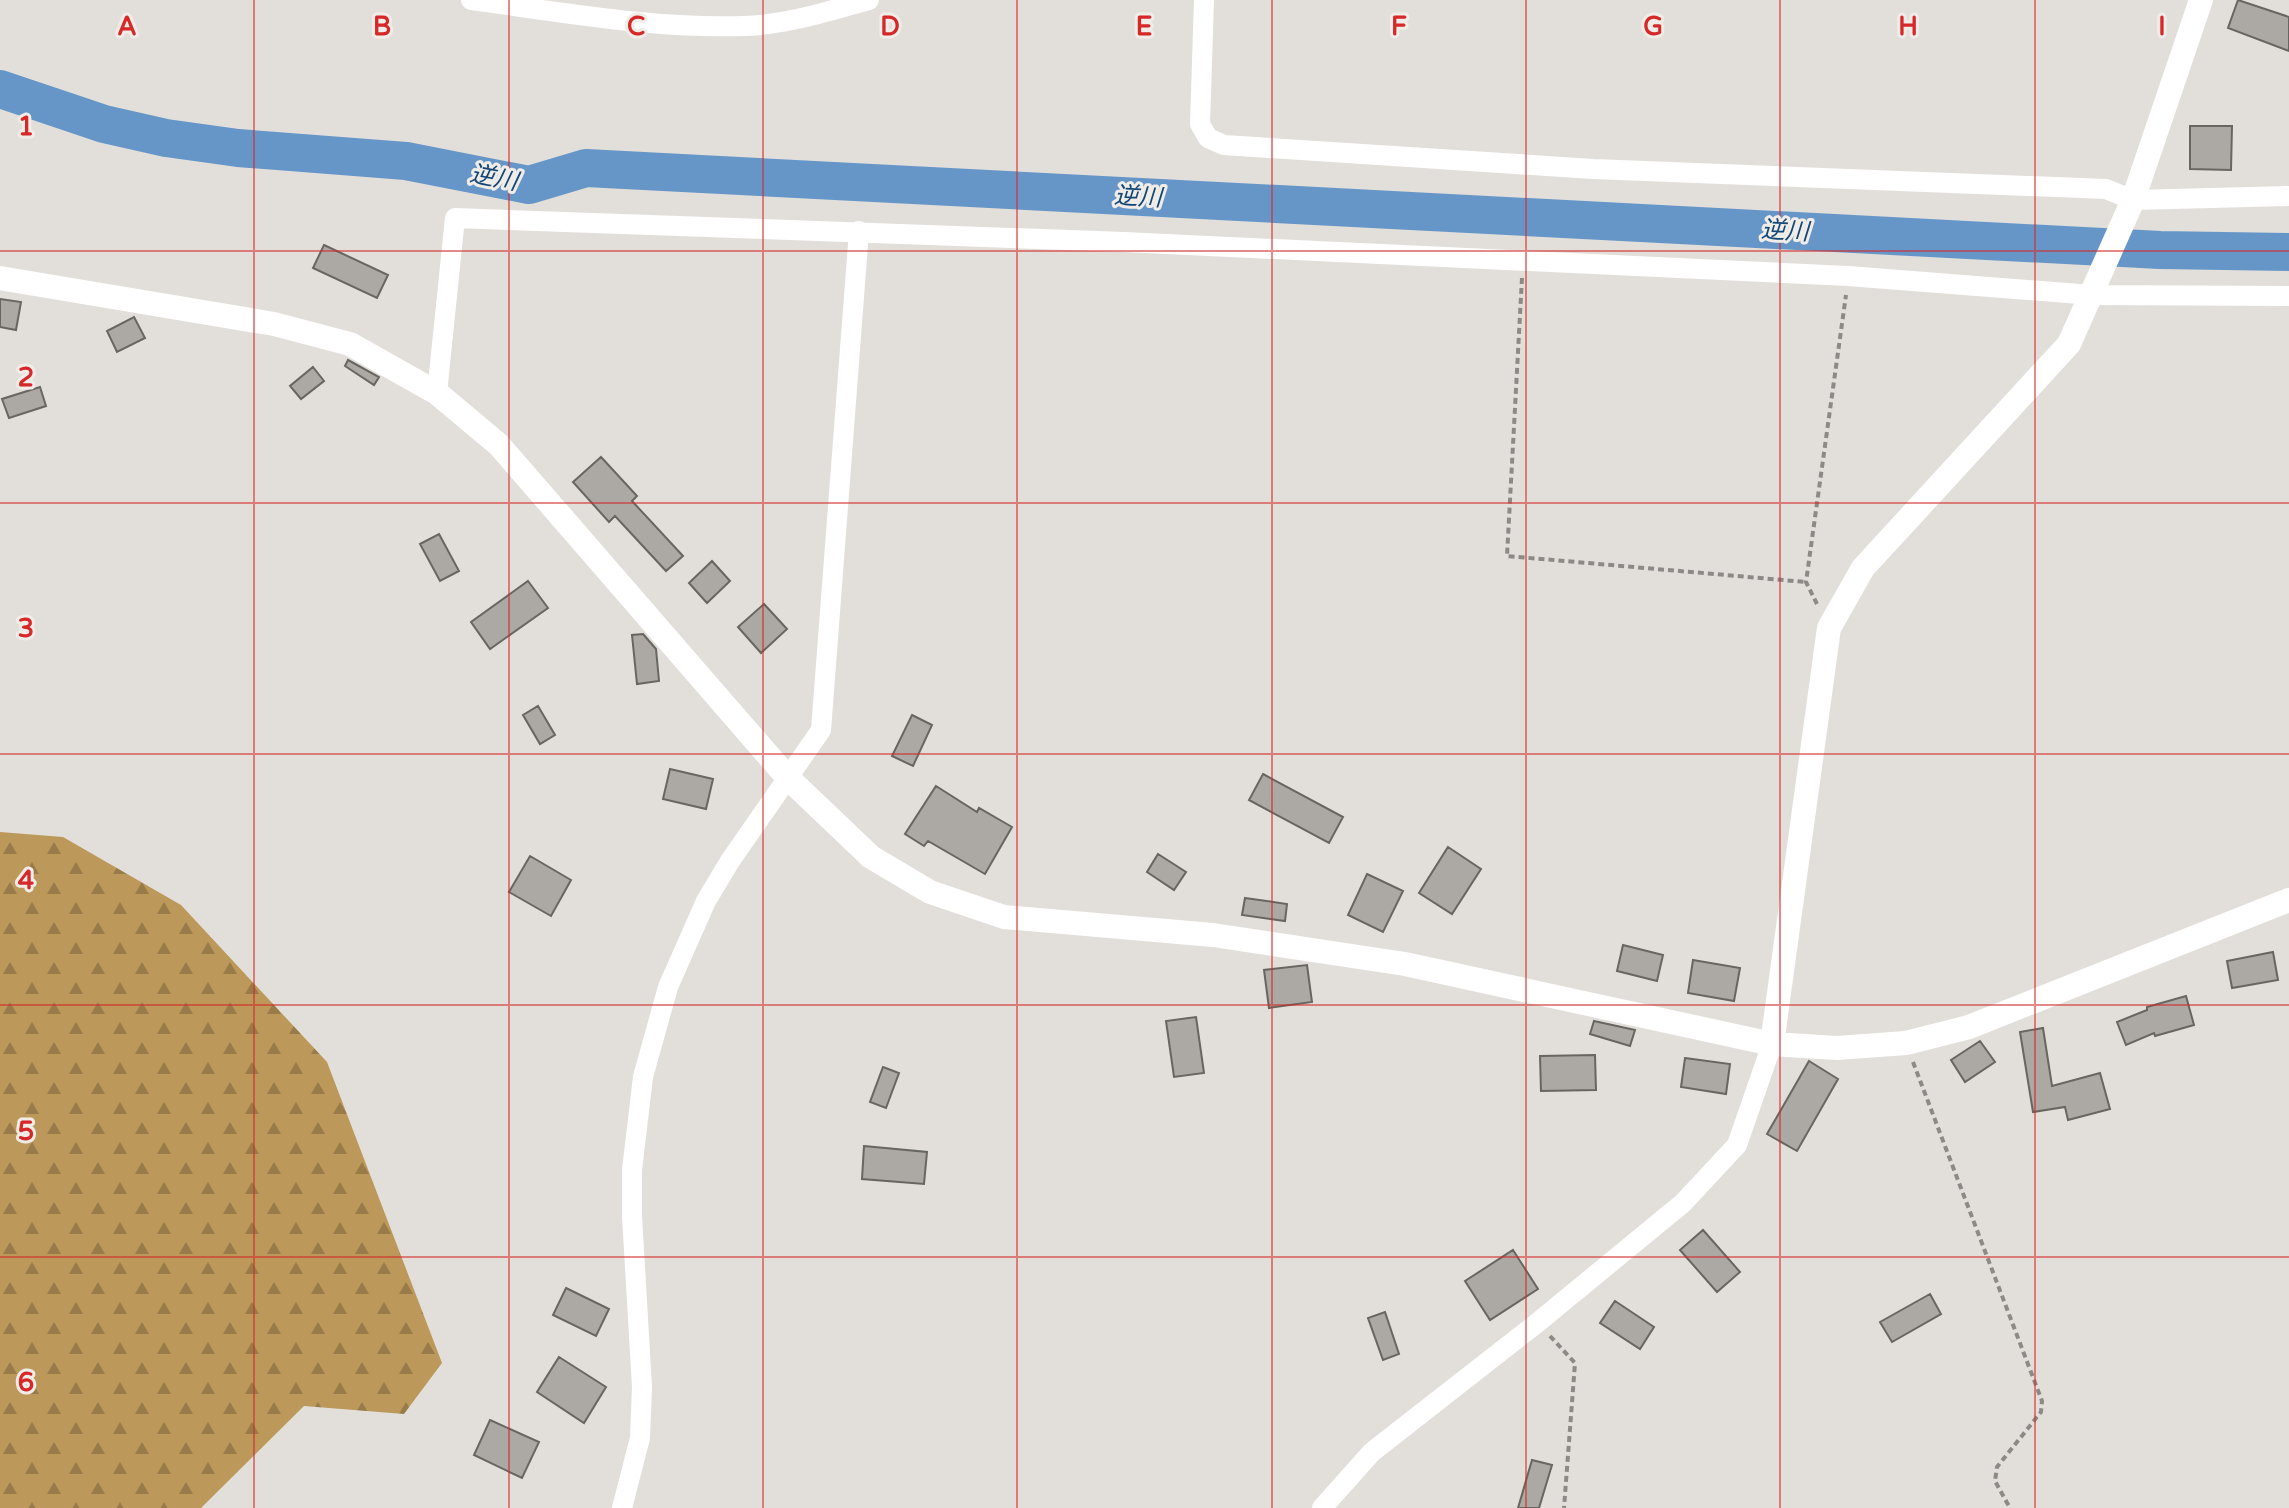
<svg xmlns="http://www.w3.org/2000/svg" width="2289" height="1508" font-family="'Varela Round','Noto Sans JP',sans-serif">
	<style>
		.forest { fill: url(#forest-firs) }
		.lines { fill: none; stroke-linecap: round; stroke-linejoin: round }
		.river { stroke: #6696c8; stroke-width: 38 }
		.building { fill: #aca9a4; stroke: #686661; stroke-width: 2 }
		.path { stroke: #8c8a87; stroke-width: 4; stroke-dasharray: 6 4; stroke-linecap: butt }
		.minor { stroke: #fff; stroke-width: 20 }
		.tertiary { stroke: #fff; stroke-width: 24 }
		.grid { fill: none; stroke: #d62828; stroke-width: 2; stroke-opacity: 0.55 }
		.labels { text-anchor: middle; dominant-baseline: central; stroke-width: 6; stroke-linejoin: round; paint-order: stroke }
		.water-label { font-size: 24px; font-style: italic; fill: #124676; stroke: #f0ece7 }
		.grid-label { font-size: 26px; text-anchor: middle; font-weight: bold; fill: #d62828; stroke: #f0ece7; stroke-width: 6; stroke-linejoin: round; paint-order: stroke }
	</style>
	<defs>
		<pattern id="forest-firs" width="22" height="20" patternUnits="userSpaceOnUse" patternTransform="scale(2)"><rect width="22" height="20" fill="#bc985a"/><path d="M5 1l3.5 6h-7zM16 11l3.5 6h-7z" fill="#987b49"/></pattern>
	</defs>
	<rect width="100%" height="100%" fill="#e2dfda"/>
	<path class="forest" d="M0,832L63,837L181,905L327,1062L442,1363L404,1414L304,1406L201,1508H0Z"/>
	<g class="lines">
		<path class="river" d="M0,89L104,124L166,138L238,148L406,161L529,185L586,168L2160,250L2289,252"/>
	</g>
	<path class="building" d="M2238,0L2289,17V51L2228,28Z
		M2190,126H2232L2231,170L2190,169Z
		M324,245L388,275L377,298L313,268Z
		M0,299L21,302L16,330L0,327Z
		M134,317L145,338L117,352L107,331Z
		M348,360L379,377L374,385L345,366Z
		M313,367L324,381L301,399L290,386Z
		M40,387L46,406L9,418L2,399Z
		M601,457L637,496L632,501L683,556L666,571L615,516L609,522L573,482Z
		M439,534L459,571L440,581L420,544Z
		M712,561L730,581L707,603L689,583Z
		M528,581L548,608L490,649L471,622Z
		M764,604L787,629L761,653L738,627Z
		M643,634L656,649L659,681L637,684L632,635Z
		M538,706L555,735L540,744L523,715Z
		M912,715L932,725L913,766L892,756Z
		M670,769L713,779L706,809L663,799Z
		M1263,774L1343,817L1329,843L1249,800Z
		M936,786L977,812L979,808L1012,827L985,874L928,841L924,846L905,834Z
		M1448,847L1481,869L1452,914L1419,893Z
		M1158,854L1186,872L1174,890L1147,872Z
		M530,856L571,880L551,916L509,892Z
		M1367,874L1403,891L1383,932L1348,915Z
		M1245,898L1287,904L1285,921L1242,915Z
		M1623,945L1663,955L1657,981L1617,971Z
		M2273,952L2278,980L2232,988L2227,961Z
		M1693,960L1740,968L1734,1001L1688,993Z
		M1307,965L1312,1002L1269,1008L1264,970Z
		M2186,996L2194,1025L2155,1036L2154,1033L2126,1045L2117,1022L2147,1010V1007Z
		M1196,1017L1204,1073L1174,1077L1166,1021Z
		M1594,1021L1635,1030L1630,1046L1590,1034Z
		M2043,1028L2052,1086L2100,1073L2110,1109L2068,1120L2065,1107L2033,1112L2020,1032Z
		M1980,1041L1995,1062L1965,1082L1951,1060Z
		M1595,1055L1596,1090L1541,1091L1540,1056Z
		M1685,1058L1730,1064L1726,1094L1681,1087Z
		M1809,1061L1838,1079L1797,1151L1767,1134Z
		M883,1067L899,1073L886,1108L870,1102Z
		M864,1146L927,1152L924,1184L862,1179Z
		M1703,1230L1740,1272L1717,1292L1680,1250Z
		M1513,1250L1538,1289L1490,1320L1465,1281Z
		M566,1288L609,1309L596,1336L553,1315Z
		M1930,1294L1941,1314L1892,1342L1880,1322Z
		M1615,1301L1654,1327L1640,1349L1600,1323Z
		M1385,1312L1399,1354L1383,1360L1368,1318Z
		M559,1357L606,1387L584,1423L537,1392Z
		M490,1420L539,1442L522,1478L474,1455Z
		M1532,1460L1552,1465L1539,1508H1518Z"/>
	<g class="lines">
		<path class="path" d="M1522,278L1507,556L1806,582
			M1817,604L1806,582L1846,295
			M1913,1062L2042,1401L2041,1412L1997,1467L1995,1481L2010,1508
			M1550,1336L1575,1363L1564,1508"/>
		<path class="minor" d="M471,0C561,12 653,29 744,26C786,25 829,11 869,0
			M1204,0L1200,124L1208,138L1224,145L1593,169L2106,189L2133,200L2289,196
			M437,393L455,218L1124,242L1848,276L2092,295L2289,296
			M622,1508L640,1438L642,1387L632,1216V1170L643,1077L668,987L706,901L730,861L821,730L859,231
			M1322,1508L1372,1452L1537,1323L1683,1203L1737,1145L1772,1044"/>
		<path class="tertiary" d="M0,278L274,324L350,344L437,393L499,445L787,777L871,857L930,892L1004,917L1213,935L1405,964L1772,1044L1837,1048L1906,1043L1969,1027L2289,900
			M1772,1044L1829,628L1863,568L2069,344L2133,200L2201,0"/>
	</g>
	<path class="grid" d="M254,0V1508M509,0V1508M763,0V1508M1017,0V1508M1272,0V1508M1526,0V1508M1780,0V1508M2035,0V1508M0,251H2289M0,503H2289M0,754H2289M0,1005H2289M0,1257H2289"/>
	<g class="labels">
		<g class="water-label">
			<text transform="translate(494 178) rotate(11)">逆川</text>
			<text transform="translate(1138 197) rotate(3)">逆川</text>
			<text transform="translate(1785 231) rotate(3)">逆川</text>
		</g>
	</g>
	<g class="grid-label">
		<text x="127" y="35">A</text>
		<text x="382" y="35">B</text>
		<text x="636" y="35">C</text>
		<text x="890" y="35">D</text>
		<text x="1144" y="35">E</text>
		<text x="1399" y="35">F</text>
		<text x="1653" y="35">G</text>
		<text x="1908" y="35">H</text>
		<text x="2162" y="35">I</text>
		<text x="26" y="135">1</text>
		<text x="26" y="386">2</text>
		<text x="26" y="637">3</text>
		<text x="26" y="889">4</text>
		<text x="26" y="1140">5</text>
		<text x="26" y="1391">6</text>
	</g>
</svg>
